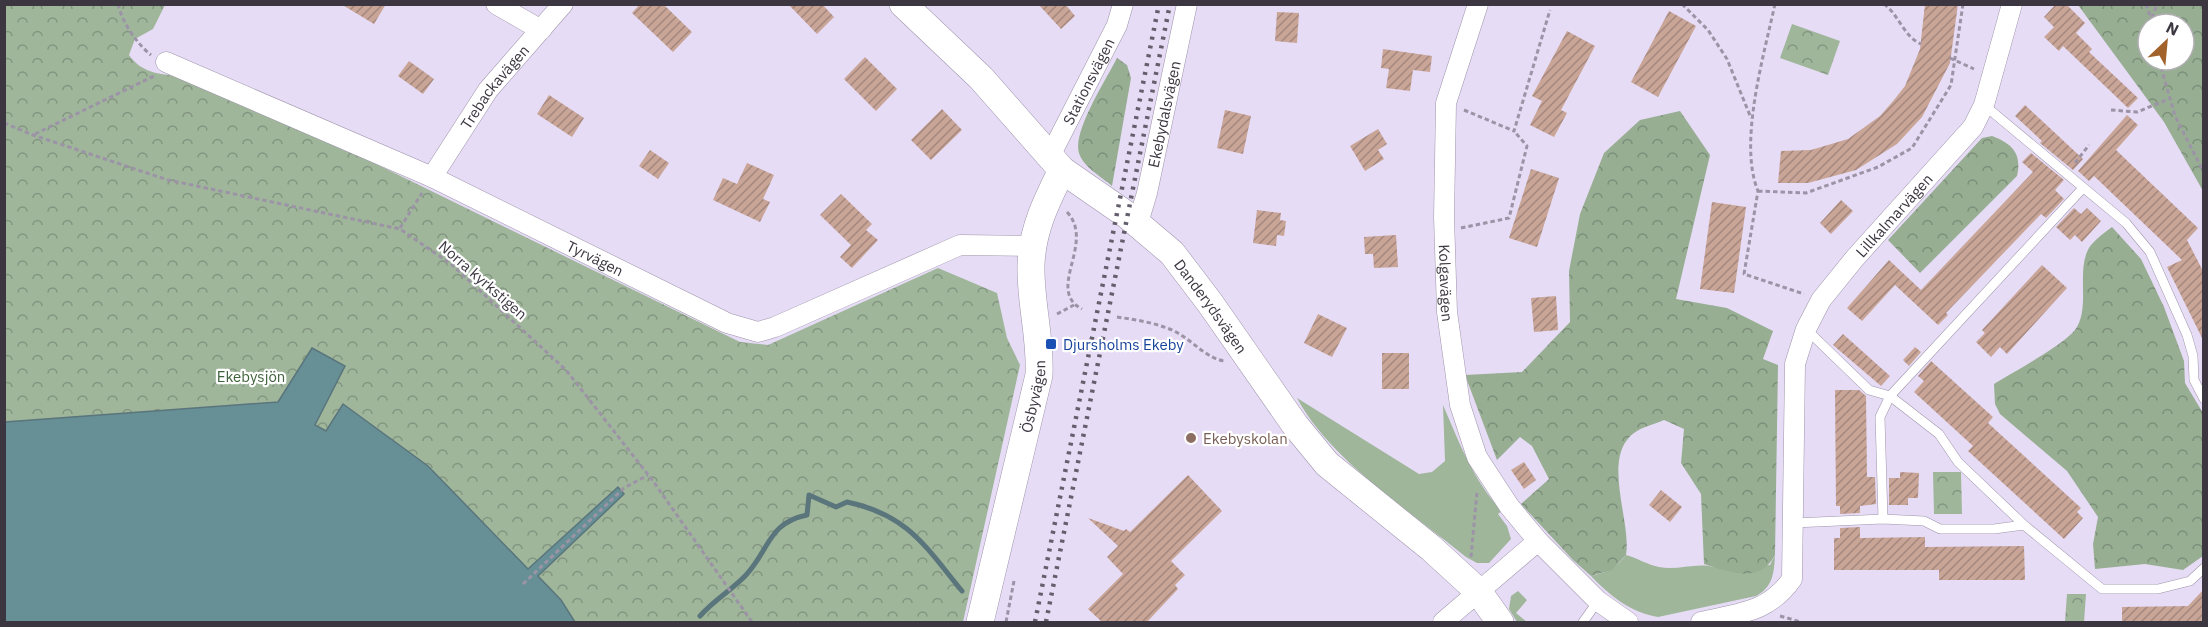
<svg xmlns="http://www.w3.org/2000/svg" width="2208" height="627" font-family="'IBM Plex Sans',sans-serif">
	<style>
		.grass { fill: #9fb69b }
		.forest { fill: url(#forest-crowns); fill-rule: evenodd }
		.park { fill: url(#park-crowns) }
		.water { fill: #679096; stroke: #5a757c; stroke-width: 1.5 }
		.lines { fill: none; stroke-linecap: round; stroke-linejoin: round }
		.stream { stroke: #5a757c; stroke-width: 5 }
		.building { fill: url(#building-hatch) }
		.lane-casing { stroke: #9e94ab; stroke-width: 10 }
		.street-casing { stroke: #9e94ab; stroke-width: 21 }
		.secondary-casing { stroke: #9e94ab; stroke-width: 28 }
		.path { stroke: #9c94a6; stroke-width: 3; stroke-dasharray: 4.5 3; stroke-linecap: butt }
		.lane { stroke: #fff; stroke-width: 9 }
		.street { stroke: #fff; stroke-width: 20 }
		.secondary { stroke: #fff; stroke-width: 27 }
		.rail { stroke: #655f6d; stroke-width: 4.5; stroke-dasharray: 3 6; stroke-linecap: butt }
		.transit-dot { fill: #1a4fb4; stroke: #fff; stroke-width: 2 }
		.education-dot { fill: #8d6e63; stroke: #fff; stroke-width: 2 }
		.labels { text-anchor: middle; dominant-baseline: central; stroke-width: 4.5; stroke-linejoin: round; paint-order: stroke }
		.street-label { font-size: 15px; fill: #3b3640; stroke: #fff }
		.transit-label { font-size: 15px; fill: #164399; stroke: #fff; text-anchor: start }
		.park-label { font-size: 15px; fill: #3e6239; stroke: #fff }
		.education-label { font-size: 15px; fill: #785e54; stroke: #fff; text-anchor: start }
	</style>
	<defs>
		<pattern id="forest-crowns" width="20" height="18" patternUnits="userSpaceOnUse" patternTransform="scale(1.5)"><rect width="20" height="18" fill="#97ae93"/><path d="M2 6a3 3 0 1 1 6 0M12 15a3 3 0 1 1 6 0" fill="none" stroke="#7c8e79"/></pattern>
		<pattern id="park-crowns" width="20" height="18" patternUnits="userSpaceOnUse" patternTransform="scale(1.5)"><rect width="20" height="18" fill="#9fb69b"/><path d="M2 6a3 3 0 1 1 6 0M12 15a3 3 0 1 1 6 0" fill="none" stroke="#839580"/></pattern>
		<pattern id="building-hatch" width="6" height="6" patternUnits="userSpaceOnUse" patternTransform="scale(1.5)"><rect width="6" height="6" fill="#c9a598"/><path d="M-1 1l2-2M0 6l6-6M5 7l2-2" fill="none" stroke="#a4877d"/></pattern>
	</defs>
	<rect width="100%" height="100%" fill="#e7dcf5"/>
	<path class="grass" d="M1297,398L1419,474L1432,472L1445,461L1443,405C1459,442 1474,482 1502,511L1498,514L1507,526L1511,539L1489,563H1477L1466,557C1411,512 1330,460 1297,398Z
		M1626,555C1637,558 1648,565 1659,567C1677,571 1696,562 1713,567L1770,565L1775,555C1774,573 1773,587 1756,596L1658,617C1631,613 1609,595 1591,576C1606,573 1617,567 1626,555Z
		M1518,591L1527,600L1516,613L1527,622H1517L1509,609L1511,596Z"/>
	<path class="forest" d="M2078,5H2203V191L2164,122ZM2148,24H2184V60H2148Z
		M1117,58L1127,65L1131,78L1112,186C1102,177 1083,167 1079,153C1072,132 1107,78 1117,58Z
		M1680,111L1710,155L1676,299L1727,308L1773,331L1763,359L1778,365L1775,555C1759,585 1730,572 1704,564L1701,494L1681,463L1684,429L1664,420C1655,424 1645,426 1637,431C1599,454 1632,521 1626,555L1612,570L1591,576L1573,560L1521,504L1549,479L1532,446L1520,437L1497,460L1465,375L1522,372L1570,322L1569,271L1580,214L1604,153L1640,120Z
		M1992,136C2013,144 2022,154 2017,176L1920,273L1888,240L1982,138Z
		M2112,227L2141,259L2164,307L2184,361L2185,383L2203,413V556L2183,570L2145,564L2095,569L2093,544L2098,517L2067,471L2000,414L1995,404L1994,384C2013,372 2062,346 2075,330C2092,307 2074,268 2091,245C2097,238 2105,232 2112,227Z"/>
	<path class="park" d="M4,5H165L153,29L135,39L129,55C143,75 163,74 185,77C196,79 208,84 219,87L740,342L768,345L938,268L997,293L1007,338L1020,365L963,622H5Z
		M1792,24L1840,41L1828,75L1780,58Z
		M1933,472H1961L1962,514H1934Z
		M2067,594H2086L2084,622L2065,621Z"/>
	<path class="water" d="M312,348L345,366L315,425L326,431L343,404L428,466L528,569L618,487L624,494L538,576L561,600L575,622H5V422L278,402Z"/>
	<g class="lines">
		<path class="stream" d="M700,616C714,600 732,590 746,575C770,549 768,523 807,515L809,495L836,507L847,502C908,515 925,546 962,591"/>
	</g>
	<path class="building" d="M341,4H386L374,24Z
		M640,4H663L692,32L673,52L632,13Z
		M788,4H822L834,17L817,34Z
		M1038,4H1065L1075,16L1061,29Z
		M1925,4H1958L1950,63L1922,117L1897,144L1856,170L1808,183H1778L1781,151L1811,150L1848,139L1880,116L1894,100L1905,86L1920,49Z
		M2056,4H2066L2085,23L2076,33L2092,49L2089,52L2138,98L2128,108L2063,46L2059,51L2044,37L2054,27L2044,17Z
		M1669,11L1696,26L1658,97L1631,82Z
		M1277,12L1299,13L1297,43L1275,41Z
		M1567,31L1595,46L1561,110L1567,113L1554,137L1530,125L1542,101L1532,96Z
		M1383,49L1432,56L1430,72L1413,70L1410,91L1386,88L1389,69L1381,68Z
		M865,57L897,89L876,111L844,79Z
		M409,61L434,79L423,94L398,76Z
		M549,95L584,118L572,137L537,114Z
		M2025,105L2083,159L2073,170L2040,143L2042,141L2015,116Z
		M942,109L962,130L931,160L911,140Z
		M1225,110L1251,116L1243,154L1217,148Z
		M2127,115L2138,125L2116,150L2198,228L2187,240L2204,273V342L2167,267L2182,260L2094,176L2089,181L2078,171Z
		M1378,129L1387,144L1378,150L1384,159L1365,171L1350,146Z
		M650,150L669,163L658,179L639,166Z
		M2031,153L2064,180L2055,190L2064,199L2046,218L2041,214L1946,313L1948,315L1938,325L1895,285L1862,321L1847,308L1889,260L1921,290L2033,172L2022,162Z
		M747,163L774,175L763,199L770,202L760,222L713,200L723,178L737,184Z
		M1531,169L1559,178L1537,247L1509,238Z
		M841,194L872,224L866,230L878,240L852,268L840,257L851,245L820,215Z
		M1841,200L1853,211L1831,234L1820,223Z
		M1712,202L1746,207L1734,293L1700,289Z
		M2074,208L2081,214L2087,208L2101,221L2082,242L2075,235L2070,240L2056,227Z
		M1257,210L1281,213L1280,220L1286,221L1284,236L1277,235L1276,246L1253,243Z
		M1396,235L1398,267L1374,268L1373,254H1365L1364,237Z
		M2042,265L2067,288L2007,354L2000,347L1991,357L1976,342L1985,333L1982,330Z
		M1556,296L1558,330L1534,332L1531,298Z
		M1318,314L1347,328L1332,357L1304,343Z
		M1843,334L1890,376L1881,386L1833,345Z
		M1915,347L1921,352L1909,366L1903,360Z
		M1382,353H1409V389H1382Z
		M1931,361L1993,417L1988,423L2081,508L2077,512L2083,518L2064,539L1968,451L1973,446L1914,392L1924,381L1918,376Z
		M1835,390H1859L1866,396L1867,477H1875L1876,504L1860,506V513L1840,514V506H1836Z
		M1524,462L1536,480L1524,489L1511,470Z
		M1900,472L1919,473L1918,498H1908V505H1889V478H1900Z
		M1188,475L1222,511L1171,561L1185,575L1175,585L1178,589L1147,622H1102L1088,609L1123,574L1107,557L1118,546L1088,518L1124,531L1126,529L1130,532Z
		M1661,490L1682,507L1670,522L1649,505Z
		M1860,527V538L1925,537V547L2024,546L2025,580H1939V570H1834V538H1840V528Z
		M2204,589V622H2122V607L2188,606Z"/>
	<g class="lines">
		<defs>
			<path id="lane" d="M1984,105L2126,223L2150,252L2187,335L2193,356L2194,380L2204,399
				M1806,329L1869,390L1890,396L1939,434L1958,462L2024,525
				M1883,519L1880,417L1890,396L2083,188
				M1794,523L1883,519L1924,521L1940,529H1994L2024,525L2102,589H2158L2190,581L2204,568
				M1583,622L1598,601"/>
			<g id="street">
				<path d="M496,4L541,30"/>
				<path id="s1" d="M1478,4L1446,103L1444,217L1447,312L1460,405L1477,457L1509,506L1538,541"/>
				<path id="s2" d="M166,62L432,177L727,323L758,332L775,327L960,245L1033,246"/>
				<path id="s3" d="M1050,156L1117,25L1123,4"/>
				<path id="s4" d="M432,177L488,90L563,4"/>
				<path id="s5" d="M1138,223L1147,193L1187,4"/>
				<path d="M1443,622L1538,541L1598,601L1628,622"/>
				<path id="s6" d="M1701,622C1739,613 1768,613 1792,579L1795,364L1806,329L1821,300L1855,258L1973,127L1984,105L2012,4"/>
			</g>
			<g id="secondary">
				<path id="s7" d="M903,4L981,78L1062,170L1127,215L1172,253L1210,303L1295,425L1327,464L1431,548L1478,591L1500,622"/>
				<path id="s8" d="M980,622L1039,375C1041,338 1030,302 1031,265C1032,230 1047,200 1062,170"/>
			</g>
		</defs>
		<use href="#lane" class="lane-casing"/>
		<use href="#street" class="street-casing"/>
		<use href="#secondary" class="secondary-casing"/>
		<path class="path" d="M118,4C122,22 137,44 151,55
			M1682,4L1708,30L1727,59L1751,118
			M1775,4C1764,55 1738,143 1758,191L1744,274L1804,294
			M1884,4C1899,15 1904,37 1921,44
			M2146,4L2153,24
			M2152,18L2157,4
			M1950,58L1974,69
			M2159,60L2175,116L2204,173
			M1464,110L1514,131L1550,10
			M2111,110L2137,112L2169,99
			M4,123L33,135L168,180L400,229L451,264L566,370L653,481L752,622
			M35,134L156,75
			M2075,163L2089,145
			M1758,191L1806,193L1878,167L1912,148L1951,85L1963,4
			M1067,212C1096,243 1045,290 1082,309
			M400,228L422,193
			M1461,228L1509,218L1527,146L1514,131
			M1057,314L1074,305
			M1117,317C1137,320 1158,323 1176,332C1193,341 1206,358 1224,361
			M1471,557L1477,492
			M523,584L624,488L648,475
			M1780,616L1801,622
			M1006,622L1014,581"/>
		<use href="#lane" class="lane"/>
		<use href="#street" class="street"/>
		<use href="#secondary" class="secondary"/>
		<path class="rail" d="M1035,622L1159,4
			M1046,622L1170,4"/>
	</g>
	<rect class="transit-dot" x="1045" y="338" width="12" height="12" rx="3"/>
	<circle class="education-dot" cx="1191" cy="438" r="6"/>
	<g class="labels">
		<g class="street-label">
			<text stroke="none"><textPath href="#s3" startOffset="84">Stationsvägen</textPath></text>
			<text stroke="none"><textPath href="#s4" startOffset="110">Trebackavägen</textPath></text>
			<text stroke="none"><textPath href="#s5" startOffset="112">Ekebydalsvägen</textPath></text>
			<text stroke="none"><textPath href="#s6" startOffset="500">Lillkalmarvägen</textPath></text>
			<text stroke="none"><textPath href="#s2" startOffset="472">Tyrvägen</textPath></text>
			<text transform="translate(483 280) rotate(41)">Norra kyrkstigen</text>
			<text stroke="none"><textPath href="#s1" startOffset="284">Kolgavägen</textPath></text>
			<text stroke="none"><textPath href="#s7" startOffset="434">Danderydsvägen</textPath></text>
			<text stroke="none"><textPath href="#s8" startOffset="232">Ösbyvägen</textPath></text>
		</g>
		<g class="transit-label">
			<text x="1063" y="344">Djursholms Ekeby</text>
		</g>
		<g class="park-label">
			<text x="251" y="376">Ekebysjön</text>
		</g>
		<g class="education-label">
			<text x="1203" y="438">Ekebyskolan</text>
		</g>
	</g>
	<rect width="2208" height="627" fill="none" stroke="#3b3640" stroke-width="12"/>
	<g transform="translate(2166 42) rotate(26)"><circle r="28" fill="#ffffff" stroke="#b1afb3" stroke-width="1.5"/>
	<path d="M0-4.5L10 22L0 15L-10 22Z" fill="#a2622c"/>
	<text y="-9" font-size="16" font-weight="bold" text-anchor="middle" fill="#3b3640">N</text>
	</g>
</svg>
